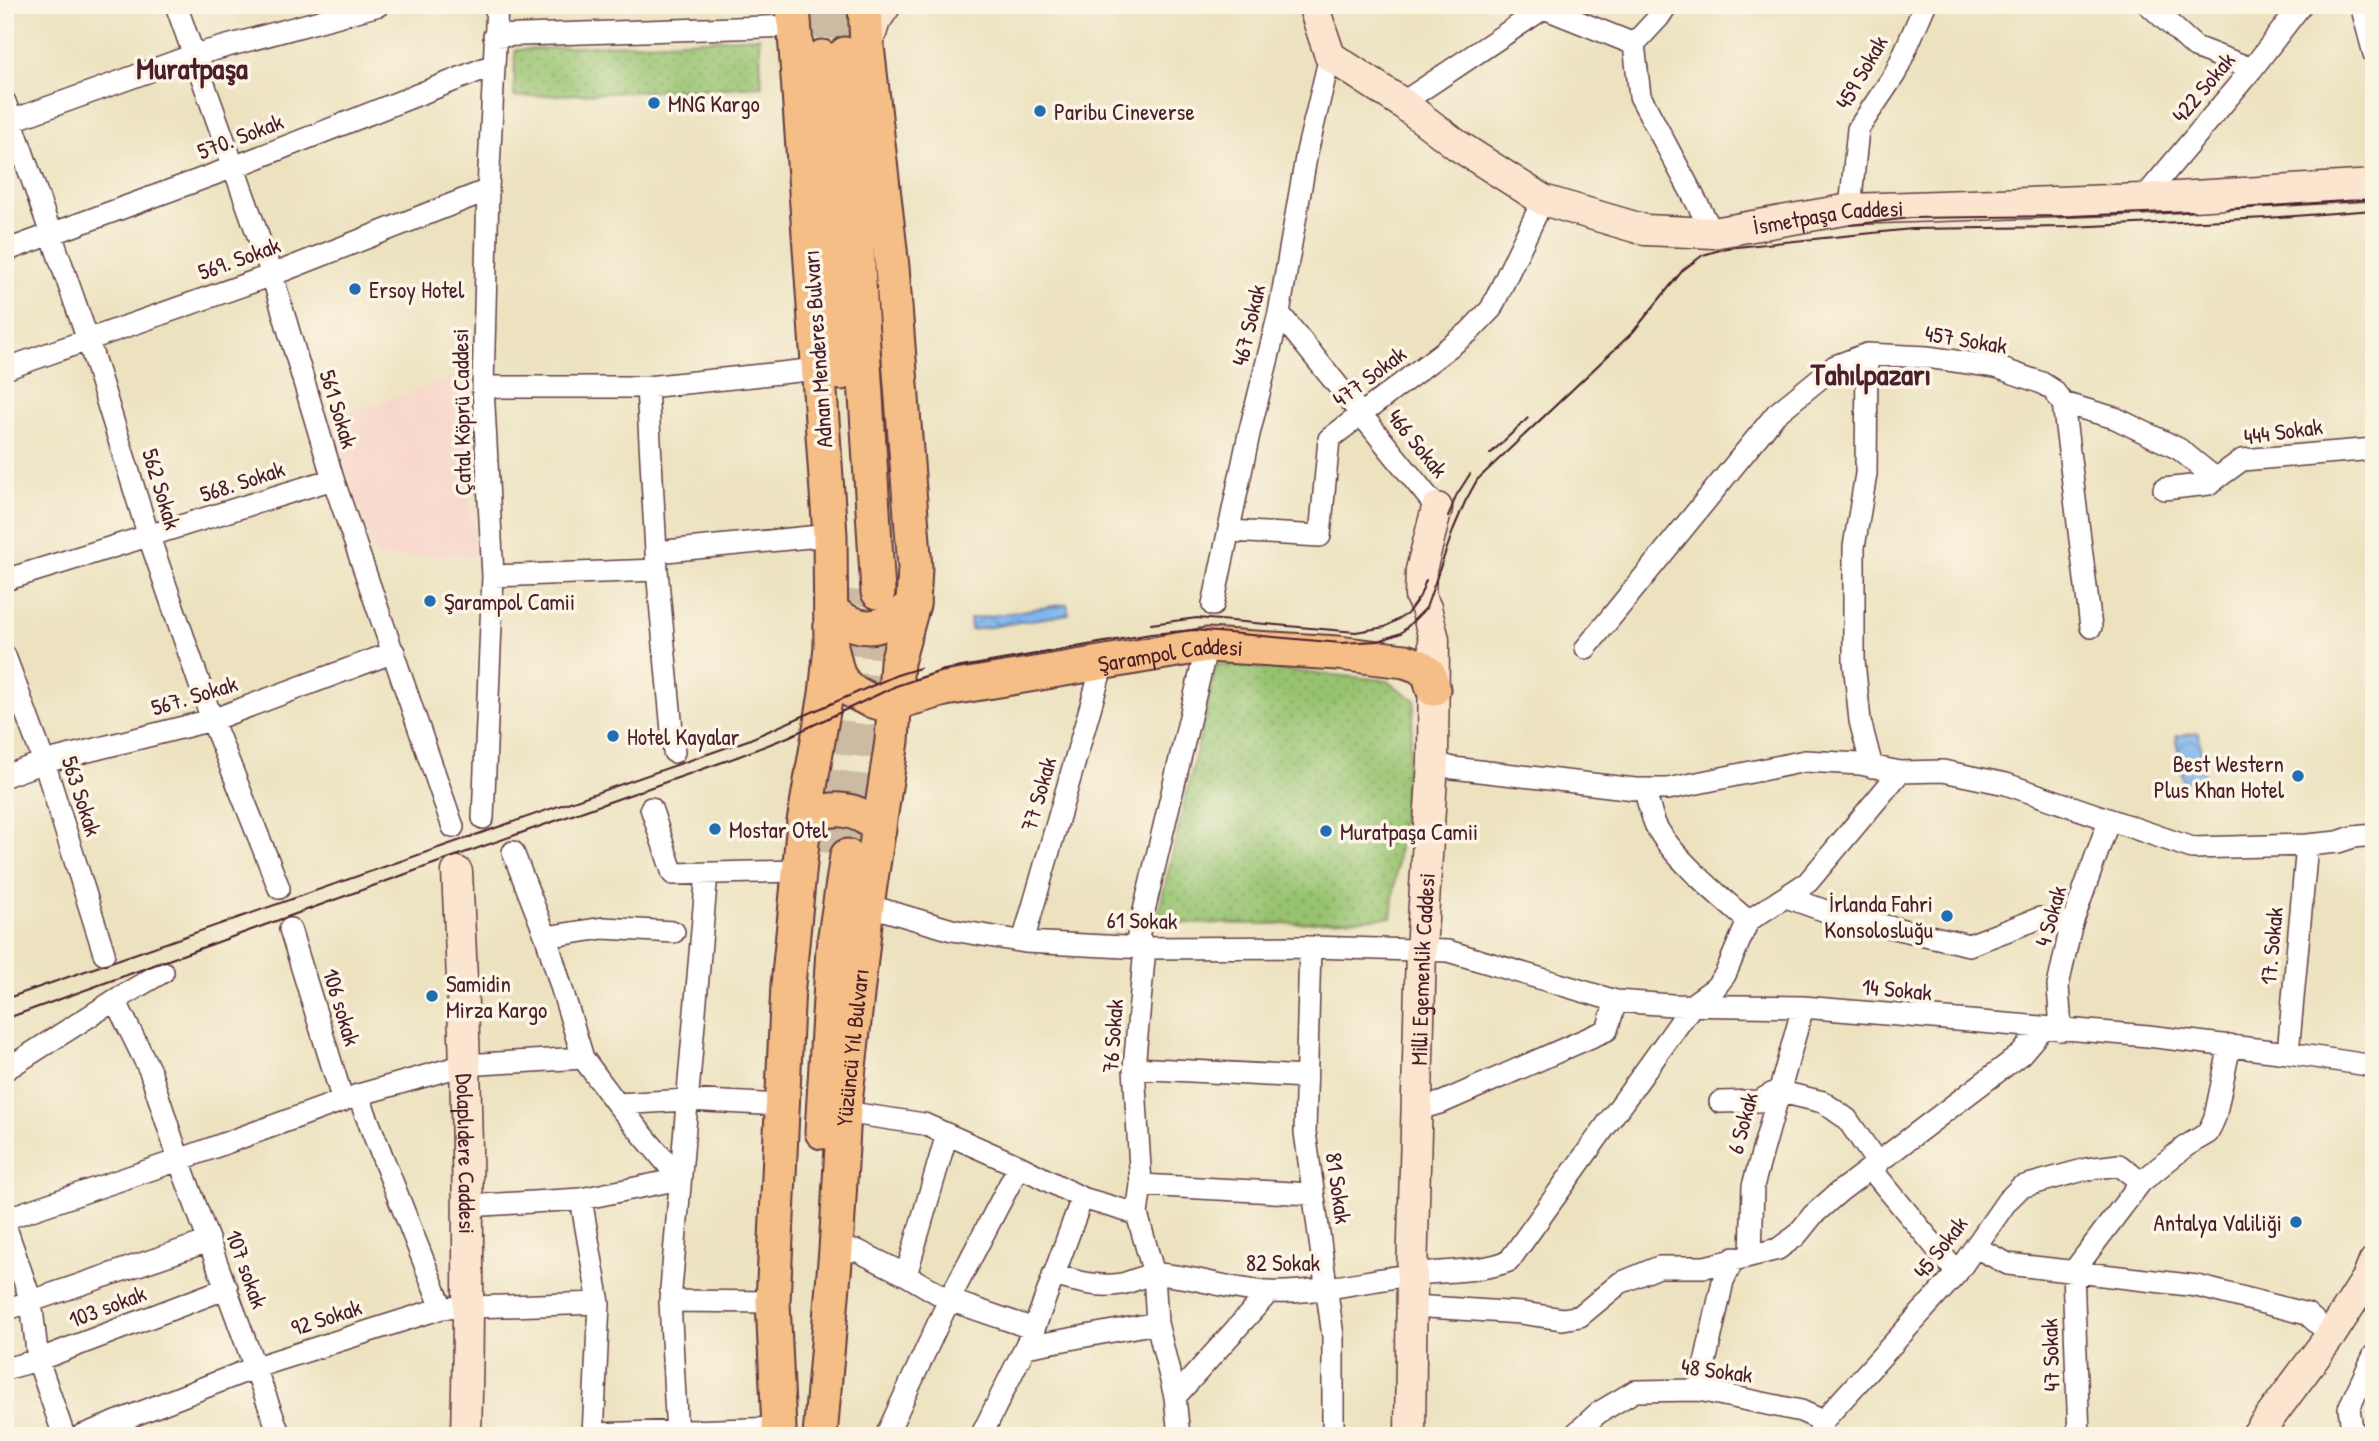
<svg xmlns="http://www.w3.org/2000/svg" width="2379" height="1441" font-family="'Patrick Hand',sans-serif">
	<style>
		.built { fill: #f7d1c6 }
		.park { fill: url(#park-dots); stroke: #70714e; stroke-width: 2 }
		.water { fill: url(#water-waves); stroke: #646a8c; stroke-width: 2 }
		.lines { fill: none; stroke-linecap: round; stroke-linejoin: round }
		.primary-tunnel { stroke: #ccbba2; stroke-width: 33; stroke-dasharray: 33 17; stroke-linecap: butt }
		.street-casing { stroke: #623c41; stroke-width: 24 }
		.secondary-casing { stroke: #623c41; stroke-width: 33 }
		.primary-casing { stroke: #623c41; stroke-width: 37 }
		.street { stroke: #fff; stroke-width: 21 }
		.secondary { stroke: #fbe5cf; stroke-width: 30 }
		.primary { stroke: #f6be87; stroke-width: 33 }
		.tram { stroke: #4a1f2b; stroke-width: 2 }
		.poi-dot { fill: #1f6fb2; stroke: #fcf5e5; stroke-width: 2.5 }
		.labels { text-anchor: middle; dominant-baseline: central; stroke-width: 7; stroke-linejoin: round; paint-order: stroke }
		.street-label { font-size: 23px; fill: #4a1f2b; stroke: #fcf5e5 }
		.poi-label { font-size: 23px; fill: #4a1f2b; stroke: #fcf5e5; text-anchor: start }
		.district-label { font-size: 30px; font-weight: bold; fill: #4a1f2b; stroke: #fcf5e5 }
	</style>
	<defs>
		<pattern id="park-dots" width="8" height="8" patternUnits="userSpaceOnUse" patternTransform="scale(1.75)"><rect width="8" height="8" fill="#97c370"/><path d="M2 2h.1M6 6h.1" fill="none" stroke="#7d9e5c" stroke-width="1.8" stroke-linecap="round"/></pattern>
		<pattern id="water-waves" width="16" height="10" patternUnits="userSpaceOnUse" patternTransform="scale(1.75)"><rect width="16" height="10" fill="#7fb6ee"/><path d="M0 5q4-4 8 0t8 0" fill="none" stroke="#6a93c1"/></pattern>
	</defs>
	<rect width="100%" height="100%" fill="#fcf5e5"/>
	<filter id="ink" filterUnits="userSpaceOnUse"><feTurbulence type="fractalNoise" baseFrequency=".0143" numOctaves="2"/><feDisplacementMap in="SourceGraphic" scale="14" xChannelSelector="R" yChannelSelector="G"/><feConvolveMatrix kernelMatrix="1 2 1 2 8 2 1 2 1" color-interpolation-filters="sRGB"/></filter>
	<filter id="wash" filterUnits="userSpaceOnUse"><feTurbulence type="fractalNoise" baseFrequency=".00686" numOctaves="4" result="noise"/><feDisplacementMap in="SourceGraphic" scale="28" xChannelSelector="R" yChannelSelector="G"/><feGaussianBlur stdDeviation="1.57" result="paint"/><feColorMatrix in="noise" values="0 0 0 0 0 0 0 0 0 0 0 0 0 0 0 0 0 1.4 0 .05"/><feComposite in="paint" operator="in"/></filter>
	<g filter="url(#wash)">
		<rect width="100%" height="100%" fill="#ece2c0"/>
		<path class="built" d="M458,376L475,555L377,557L329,419Z"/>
		<path class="park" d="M759,37L762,86L514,97L515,50Z
			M1217,664L1385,680L1415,700L1391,917L1280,924L1156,923Z"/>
		<path class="water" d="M1067,604L1069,614L971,630L970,619Z
			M2199,733L2205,781L2183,784L2176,736Z"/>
	</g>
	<g filter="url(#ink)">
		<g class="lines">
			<path class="primary-tunnel" d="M818,5L822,57
				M842,5L845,54
				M822,852L853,590
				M847,856L877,597"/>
			<defs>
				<path id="street" d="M176,5L272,275L333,479L453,827
					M1667,5L1659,17L1634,44L1640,96L1713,233
					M2149,5L2195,47L2252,69
					M2361,5L2374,54
					M1544,8L1634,44
					M494,36L795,26
					M5,102L88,340L149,537L212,720L279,888
					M1402,103L1544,8V5
					M5,123L194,55L379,5
					M2143,199L2252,69L2301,5
					M1850,209L1858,129L1895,74L1925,5
					M5,251L234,167L493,65
					M1279,313L1437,508
					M1867,354L1866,474L1854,547V661L1860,721L1872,767
					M5,369L272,275L488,190
					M483,387H647L818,369
					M2063,403L2115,418L2179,449L2215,478
					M2164,489L2209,484L2242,460L2374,449
					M1229,531L1320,536L1329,439L1469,332L1491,309L1543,200
					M656,552L830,535
					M657,570L674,752
					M493,576L657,570L647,387
					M5,580L333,479
					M1213,605L1249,434L1279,313L1307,152L1330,56
					M1586,648L1776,414L1835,366L1867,354L1927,357L1996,367L2042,383L2053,390L2063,403L2091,627
					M5,656L44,762L104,953
					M1433,762L1453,768L1635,789H1668L1805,761L1860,764L1900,772
					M5,776L44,762L212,720L394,652
					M1644,789C1648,801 1651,815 1656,826C1672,857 1722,898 1748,921
					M651,808L673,874L798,871
					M483,818L493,576L483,387L488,190L497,5
					M1786,897L1837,915L1969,945L2040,918L2071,926
					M867,905L952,930L1025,942L1145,948L1310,947L1448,951L1616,1001L1672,1005L1803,1007L2148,1036L2288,1053L2374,1066
					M290,929L343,1101
					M546,937L603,928L674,932
					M1025,942L1026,931L1104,660
					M1310,947L1305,1132L1333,1336V1436
					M115,1000L150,1071L179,1160L280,1436
					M2061,1030L2058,986L2071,926L2109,820
					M2288,1053L2307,845
					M1134,1068L1306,1077
					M5,1070L115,1000L163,972
					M358,1095L442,1308
					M1720,1102L1759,1101L1777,1091L1823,1102L1847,1119L1878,1164
					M617,1104L687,1100L783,1105
					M1416,1110L1443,1102L1607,1030L1616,1001
					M844,1112L924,1124L1019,1166L1082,1198L1137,1214
					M1871,1169L1957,1273
					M1141,1185L1312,1194
					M581,1199L599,1303L593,1436
					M467,1206L581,1199L680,1179L617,1104L583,1058L546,937L513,852
					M5,1219L179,1160L358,1095L464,1065L583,1058
					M5,1225L31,1301L38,1360L64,1436
					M1975,1247L2008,1264L2197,1286L2307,1314L2331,1335
					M836,1250L858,1251L906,1275L949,1300L1034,1329
					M1751,1255L1753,1186L1803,1007
					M906,1275L947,1134
					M1053,1275C1075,1281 1098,1288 1121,1284C1133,1282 1145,1274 1157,1274C1194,1276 1230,1290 1267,1292C1315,1294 1362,1281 1410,1275C1443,1270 1477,1273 1509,1261L1694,1003L1715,988L1725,975L1748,921L1808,882L1900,772L1943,771L2006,784L2192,848L2307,845L2338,842L2353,837L2374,835
					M670,1301L773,1302
					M1413,1306L1521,1313L1563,1319L1580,1316L1620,1283L1659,1267H1705L1778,1249L1796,1236L1813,1215L1839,1192L2021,1054L2043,1028
					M5,1310L209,1241
					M1026,1347L1157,1323
					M5,1369L38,1360L227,1288
					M1699,1390L1723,1281L1734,1258
					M1175,1397L1269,1292
					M594,1434L779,1428
					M81,1436L256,1367L442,1308L599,1303
					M677,1436L670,1301L707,873
					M886,1436L949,1300L1019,1166
					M981,1436L1034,1329L1082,1198
					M1179,1436L1175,1397L1157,1323L1154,1274L1137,1214L1141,1185L1134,1068L1145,948L1138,936L1207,645
					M1573,1436L1598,1413L1635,1391L1699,1390L1801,1411L1823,1421
					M1818,1436L1823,1421L1957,1273L2007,1201L2021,1187L2087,1169L2119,1165L2141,1182
					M2079,1436L2073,1272L2141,1182L2186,1146L2208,1133L2215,1117L2230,1045
					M2353,1436L2349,1408L2374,1355"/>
				<g id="secondary">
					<path id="s1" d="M1313,5L1330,56L1402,103L1457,145L1543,200L1645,230L1713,233L1850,209L2143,199L2374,185"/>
					<path d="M867,46L875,21L886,5"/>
					<path id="s2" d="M457,872C467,1060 471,1248 466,1436"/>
					<path id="s3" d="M1410,1436L1412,1275L1421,950L1433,762L1434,639L1426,608L1420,596L1421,570L1437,508"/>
					<path d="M2256,1436L2331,1335L2368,1277L2374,1262"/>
				</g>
				<g id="primary">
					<path d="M845,54L878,592"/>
					<path d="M822,57L841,373"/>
					<path d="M831,611C863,636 884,630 913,604"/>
					<path id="s4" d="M832,651L838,675L848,689L869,700L887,705L945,689L1207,645L1338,653L1405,661L1419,666L1429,674L1433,689"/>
					<path d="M804,822C828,803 858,807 879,829"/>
					<path d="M822,1132L833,949L847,856"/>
					<path d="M779,1428L773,1302L788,985L804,822L826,694L831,647L830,535L793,5"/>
					<path id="s5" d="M820,1436L836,1250L844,1112L867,905L892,741L897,662L913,604L915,568L892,267L867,46L865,5"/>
				</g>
			</defs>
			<use href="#street" class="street-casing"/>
			<use href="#secondary" class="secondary-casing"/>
			<use href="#primary" class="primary-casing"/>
			<use href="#street" class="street"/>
			<use href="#secondary" class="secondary"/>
			<use href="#primary" class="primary"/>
			<path class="tram" d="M2227,209L2374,199
				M1850,225L1910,218L2072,216L2192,211
				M1490,454L1528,418
				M1448,517L1456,496L1470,474
				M1151,624L1197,618L1356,632L1385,627L1407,614L1420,596L1426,580
				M5,999L748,740L897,675L920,668
				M5,1019L464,853L737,757L788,737L896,686L944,670L1151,634L1194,630L1341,643L1379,641L1401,633L1426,608L1454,528L1465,502L1477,480L1633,332L1683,270L1703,255L1727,248L1912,229L2070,227L2267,218L2374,210"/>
		</g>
	</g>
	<g class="poi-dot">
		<circle cx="654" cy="103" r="7"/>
		<circle cx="1040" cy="111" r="7"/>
		<circle cx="355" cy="289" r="7"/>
		<circle cx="430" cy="601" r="7"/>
		<circle cx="613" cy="736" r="7"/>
		<circle cx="2298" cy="776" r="7"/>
		<circle cx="715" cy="829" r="7"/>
		<circle cx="1326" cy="831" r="7"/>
		<circle cx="1947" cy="916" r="7"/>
		<circle cx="432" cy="996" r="7"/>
		<circle cx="2296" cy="1222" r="7"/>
	</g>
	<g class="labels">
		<g class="street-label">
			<text transform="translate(1861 72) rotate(-60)">459 Sokak</text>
			<text transform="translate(2203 87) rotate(-50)">422 Sokak</text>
			<text transform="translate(240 136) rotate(-21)">570. Sokak</text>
			<text stroke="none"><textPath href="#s1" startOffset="602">İsmetpaşa Caddesi</textPath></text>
			<text transform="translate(239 258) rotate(-20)">569. Sokak</text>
			<text transform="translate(1248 325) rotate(-77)">467 Sokak</text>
			<text transform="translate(1966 339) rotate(9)">457 Sokak</text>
			<text transform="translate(817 349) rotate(-94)">Adnan Menderes Bulvarı</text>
			<text transform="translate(1369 376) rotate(-37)">477 Sokak</text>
			<text transform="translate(339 409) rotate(73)">561 Sokak</text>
			<text transform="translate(461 412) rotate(-91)">Çatal Köprü Caddesi</text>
			<text transform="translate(2283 431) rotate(-8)">444 Sokak</text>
			<text transform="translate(1418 443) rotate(51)">466 Sokak</text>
			<text transform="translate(242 481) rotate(-18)">568. Sokak</text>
			<text transform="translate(162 489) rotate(73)">562 Sokak</text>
			<text stroke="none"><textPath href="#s4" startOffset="373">Şarampol Caddesi</textPath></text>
			<text transform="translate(194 695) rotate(-17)">567. Sokak</text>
			<text transform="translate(1038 794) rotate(-74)">77 Sokak</text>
			<text transform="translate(82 796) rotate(72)">563 Sokak</text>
			<text transform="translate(2050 916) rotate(-74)">4 Sokak</text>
			<text transform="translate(1142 920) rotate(1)">61 Sokak</text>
			<text transform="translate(2271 946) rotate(-85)">17. Sokak</text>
			<text stroke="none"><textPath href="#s3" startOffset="467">Milli Egemenlik Caddesi</textPath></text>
			<text transform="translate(1897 989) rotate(5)">14 Sokak</text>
			<text transform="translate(342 1007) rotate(73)">106 sokak</text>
			<text transform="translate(1112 1036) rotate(-86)">76 Sokak</text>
			<text stroke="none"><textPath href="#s5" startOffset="390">Yüzüncü Yıl Bulvarı</textPath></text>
			<text transform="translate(1742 1123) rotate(-75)">6 Sokak</text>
			<text stroke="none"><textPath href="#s2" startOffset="282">Dolaplıdere Caddesi</textPath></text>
			<text transform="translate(1339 1188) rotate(82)">81 Sokak</text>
			<text transform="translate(1940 1247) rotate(-52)">45 Sokak</text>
			<text x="1283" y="1262">82 Sokak</text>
			<text transform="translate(247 1269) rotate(70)">107 sokak</text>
			<text transform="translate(107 1306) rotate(-21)">103 sokak</text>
			<text transform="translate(326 1317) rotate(-18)">92 Sokak</text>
			<text transform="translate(2050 1355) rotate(-92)">47 Sokak</text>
			<text transform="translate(1717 1370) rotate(7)">48 Sokak</text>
		</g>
		<g class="poi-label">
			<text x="668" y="103">MNG Kargo</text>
			<text x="1054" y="111">Paribu Cineverse</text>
			<text x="369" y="289">Ersoy Hotel</text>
			<text x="444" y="601">Şarampol Camii</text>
			<text x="627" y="736">Hotel Kayalar</text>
			<text x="2284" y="763" text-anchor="end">Best Western<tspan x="2284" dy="26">Plus Khan Hotel</tspan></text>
			<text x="729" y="829">Mostar Otel</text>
			<text x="1340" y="831">Muratpaşa Camii</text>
			<text x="1933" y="903" text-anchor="end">İrlanda Fahri<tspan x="1933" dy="26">Konsolosluğu</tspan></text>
			<text x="446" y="983">Samidin<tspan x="446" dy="26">Mirza Kargo</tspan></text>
			<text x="2282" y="1222" text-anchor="end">Antalya Valiliği</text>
		</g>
		<g class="district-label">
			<text x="192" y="68">Muratpaşa</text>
			<text x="1871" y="374">Tahılpazarı</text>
		</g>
	</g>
	<rect width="2379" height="1441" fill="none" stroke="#fcf5e5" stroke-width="28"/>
</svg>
